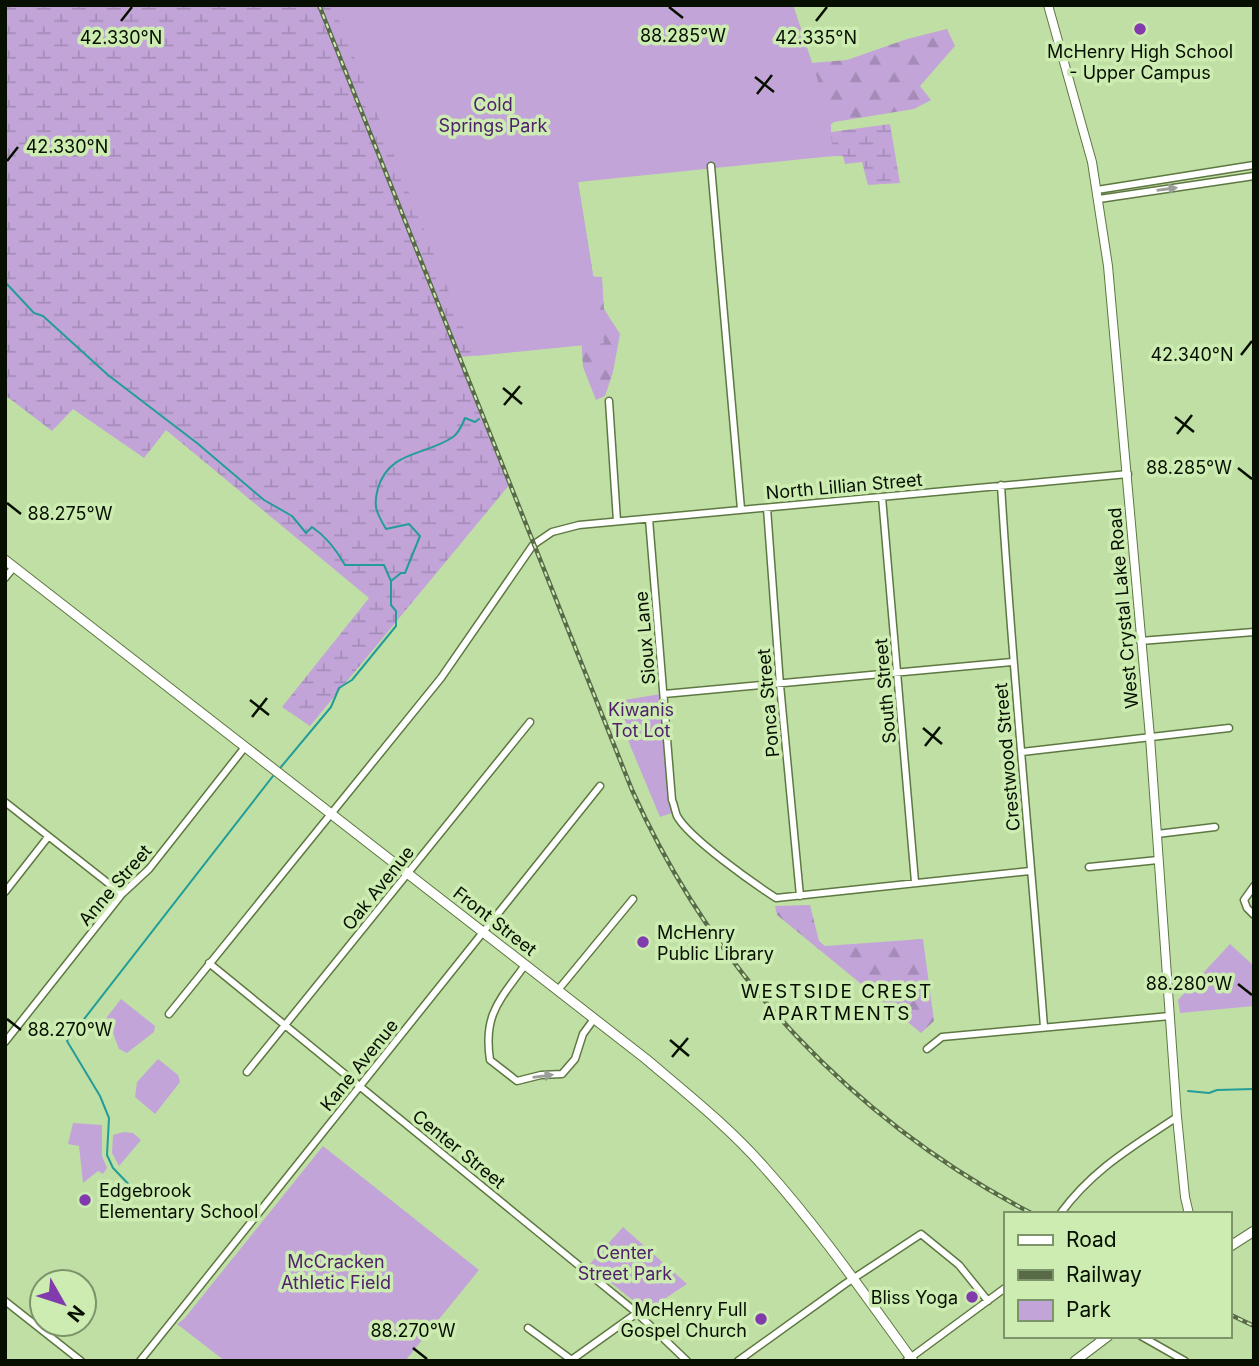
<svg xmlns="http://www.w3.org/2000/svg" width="1259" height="1366" font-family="Inter,sans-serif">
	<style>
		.forest { fill: url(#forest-firs) }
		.wetland { fill: url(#wetland-marsh) }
		.park { fill: #c2a4d9 }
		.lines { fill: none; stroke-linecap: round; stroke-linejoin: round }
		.stream { stroke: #249d98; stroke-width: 2 }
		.street-casing { stroke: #5e7842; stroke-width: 9 }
		.secondary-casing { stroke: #5e7842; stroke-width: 10 }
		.primary-casing { stroke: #5e7842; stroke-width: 11 }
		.street { stroke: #fff; stroke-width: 6 }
		.secondary { stroke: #fff; stroke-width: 8 }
		.primary { stroke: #fff; stroke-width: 9 }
		.rail-casing { stroke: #586a48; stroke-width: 4.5 }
		.rail { stroke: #cdecb1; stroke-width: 2; stroke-dasharray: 5; stroke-linecap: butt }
		.oneway { fill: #9b9f99 }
		.ticks { fill: none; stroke: #060f00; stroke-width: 2.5 }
		.poi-dot { fill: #823bad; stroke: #cdecb1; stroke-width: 2.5 }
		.labels { text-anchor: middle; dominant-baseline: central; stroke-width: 7; stroke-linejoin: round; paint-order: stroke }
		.poi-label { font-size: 18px; fill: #060f00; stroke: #cdecb1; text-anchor: start }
		.park-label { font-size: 18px; fill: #50206d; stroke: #cdecb1 }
		.street-label { font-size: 18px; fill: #060f00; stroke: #cdecb1 }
		.neighbourhood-label { font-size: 19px; letter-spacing: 2px; fill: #060f00; stroke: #cdecb1 }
		.ticks-label { font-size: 18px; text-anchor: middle; fill: #060f00; stroke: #cdecb1; stroke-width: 7; stroke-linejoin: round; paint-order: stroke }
	</style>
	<defs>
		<pattern id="forest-firs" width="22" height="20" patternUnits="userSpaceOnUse" patternTransform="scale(1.75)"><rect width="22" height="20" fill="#c2a4d9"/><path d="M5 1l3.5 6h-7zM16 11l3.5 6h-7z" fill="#a58cb8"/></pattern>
		<pattern id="wetland-marsh" width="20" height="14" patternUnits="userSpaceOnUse" patternTransform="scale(1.75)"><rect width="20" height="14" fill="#c2a4d9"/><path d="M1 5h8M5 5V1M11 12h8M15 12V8" fill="none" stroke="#a58cb8"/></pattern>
	</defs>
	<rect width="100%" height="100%" fill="#c0dfa4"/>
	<path class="forest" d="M358,5H689L799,64L847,60L907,39L947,29L955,46L920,86L931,100L914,109L834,122L809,141L582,111L571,275L602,277L604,309L620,334L613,372L605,396L596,400L583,367L581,335Z
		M810,905L819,941L825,946L923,939L934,1021L921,1033L777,915L775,906Z"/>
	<path class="wetland" d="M5,5H793L830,118L831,132L890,124L900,183L868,185L862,162L845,164L843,156L727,158L710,164L578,182L604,343L460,357L510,484L310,726L282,707L369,598L166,430L144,458L73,409L52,431L5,395Z"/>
	<path class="park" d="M333,5H793L830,118L833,156L578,182L604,343L475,356Z
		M661,694L672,813L660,817L612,702Z
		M1230,944L1254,966V1006L1180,1013L1178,1000Z
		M121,999L155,1026L154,1032L127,1053L119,1049L107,1017Z
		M158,1059L178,1075L180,1082L155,1114L135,1097L137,1082Z
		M73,1123L102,1125V1156L107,1168L103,1174L98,1171L83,1183L79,1146L68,1144Z
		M124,1132L133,1133L141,1140L119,1166L112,1153L113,1135Z
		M323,1146L479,1270L405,1361H225L177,1324L184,1319Z
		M623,1227L687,1284L646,1311L589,1265Z"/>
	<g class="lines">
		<path class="stream" d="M5,282L34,313L43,316L108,375L197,443L264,500L292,516L306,533L312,527C327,537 337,551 345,565H384L391,581
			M281,767L331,707L339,688L352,680L396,626V611L391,605V581L401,573H405L420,536L409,524L386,529C376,512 373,506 378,488C390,450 425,456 453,437C459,433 462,425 465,418L475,422L479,419
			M1188,1091L1209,1093L1217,1090L1254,1089
			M140,1196L113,1168L107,1155L109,1118L100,1096L67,1041L273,776"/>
		<defs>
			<path id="street" d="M711,166L741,509
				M1097,190L1254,165
				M1099,199L1254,176
				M609,401L617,521
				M1001,485C1012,666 1030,846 1044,1027
				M882,497L915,882
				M767,508L780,685L800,896
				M649,519L672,800C674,804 675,811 677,816C689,838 753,883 776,898L1030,871
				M5,578L14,567
				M1140,641L1254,632
				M664,694L1012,662
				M1022,752L1229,728
				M5,802L122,894
				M1157,834L1215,827
				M1089,867L1158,860
				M1254,886L1244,900L1247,908L1254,915
				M5,892L48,837
				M209,963L637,1313L687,1361
				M525,965C500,1000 483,1014 490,1060L517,1081L541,1075L562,1074L575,1059L583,1034L594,1019
				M558,990L633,899
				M169,1014L441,678L533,545L552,532L579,525L1128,474
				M5,1042L122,894L149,869L245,747
				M927,1049L942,1037L1170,1016
				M247,1072L530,722
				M1060,1214C1093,1169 1132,1147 1177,1117
				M5,1301L81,1361
				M528,1328L573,1361
				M1141,1336L1185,1361
				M140,1361L600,786
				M570,1361L637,1313
				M738,1361L845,1284L921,1234L959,1265L988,1301
				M906,1361L1005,1288"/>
			<path id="secondary" d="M1048,5L1092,162L1108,266L1150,737L1177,1117L1185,1197L1189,1214"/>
			<path id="primary" d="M5,560L646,1059C686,1093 729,1127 764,1167C818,1227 865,1295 913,1361
				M1229,1247L1254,1231
				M1075,1361L1108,1336"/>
		</defs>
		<use href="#street" class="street-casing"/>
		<use href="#secondary" class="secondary-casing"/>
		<use href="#primary" class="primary-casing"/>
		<use href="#street" class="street"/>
		<use href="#secondary" class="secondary"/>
		<use href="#primary" class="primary"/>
		<defs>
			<path id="rail" d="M319,5L632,790C714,973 855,1122 1033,1214
				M1229,1314L1254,1326"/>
		</defs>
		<use href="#rail" class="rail-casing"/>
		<use href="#rail" class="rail"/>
	</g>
	<defs><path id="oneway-solid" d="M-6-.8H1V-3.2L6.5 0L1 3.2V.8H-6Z" transform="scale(1.75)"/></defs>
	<g class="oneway">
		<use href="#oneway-solid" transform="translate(1167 189) rotate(-8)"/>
		<use href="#oneway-solid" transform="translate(543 1076) rotate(-7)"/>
	</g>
	<path class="ticks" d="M669,7L683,18M121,21L132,7M816,21L827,7M755,77L774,92M757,94L772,75M7,161L18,147M1241,355L1252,341M503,388L522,404M504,405L520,386M1175,417L1194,432M1177,434L1192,415M1238,468L1252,479M7,503L21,514M250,700L269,715M252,717L267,698M923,728L942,744M925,746L940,727M1238,984L1252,995M7,1019L21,1030M670,1040L689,1056M672,1057L688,1038M413,1348L427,1359"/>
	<g class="poi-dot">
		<circle cx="1140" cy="29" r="7"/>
		<circle cx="643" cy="942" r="7"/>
		<circle cx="85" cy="1200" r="7"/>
		<circle cx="972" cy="1297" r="7"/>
		<circle cx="761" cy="1319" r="7"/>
	</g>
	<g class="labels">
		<g class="poi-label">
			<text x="1140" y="51" text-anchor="middle">McHenry High School<tspan x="1140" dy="21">- Upper Campus</tspan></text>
			<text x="657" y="932">McHenry<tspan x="657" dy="21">Public Library</tspan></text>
			<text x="99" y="1190">Edgebrook<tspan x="99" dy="21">Elementary School</tspan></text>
			<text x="958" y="1297" text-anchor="end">Bliss Yoga</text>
			<text x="747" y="1309" text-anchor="end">McHenry Full<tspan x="747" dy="21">Gospel Church</tspan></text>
		</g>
		<g class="park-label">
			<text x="493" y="104">Cold<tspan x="493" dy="21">Springs Park</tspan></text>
			<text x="641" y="709">Kiwanis<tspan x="641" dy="21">Tot Lot</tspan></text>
			<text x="625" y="1252">Center<tspan x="625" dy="21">Street Park</tspan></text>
			<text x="336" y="1261">McCracken<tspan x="336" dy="21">Athletic Field</tspan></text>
		</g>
		<g class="street-label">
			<text transform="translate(844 486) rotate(-5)">North Lillian Street</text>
			<text transform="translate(1123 608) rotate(-95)">West Crystal Lake Road</text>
			<text transform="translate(645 638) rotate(-95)">Sioux Lane</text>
			<text transform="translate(885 691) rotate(-95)">South Street</text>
			<text transform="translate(768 703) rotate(-95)">Ponca Street</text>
			<text transform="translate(1007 757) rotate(-95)">Crestwood Street</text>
			<text transform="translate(115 885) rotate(-49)">Anne Street</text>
			<text transform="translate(378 888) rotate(-51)">Oak Avenue</text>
			<text transform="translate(495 921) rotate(38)">Front Street</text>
			<text transform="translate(359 1065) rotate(-51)">Kane Avenue</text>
			<text transform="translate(459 1149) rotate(39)">Center Street</text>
		</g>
		<g class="neighbourhood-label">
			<text x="837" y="991">WESTSIDE CREST<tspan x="837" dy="22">APARTMENTS</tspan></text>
		</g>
	</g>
	<g class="ticks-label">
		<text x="683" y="42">88.285°W</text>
		<text x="121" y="44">42.330°N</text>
		<text x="816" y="44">42.335°N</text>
		<text x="67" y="153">42.330°N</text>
		<text x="1192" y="361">42.340°N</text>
		<text x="1189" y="474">88.285°W</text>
		<text x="70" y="520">88.275°W</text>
		<text x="1189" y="990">88.280°W</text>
		<text x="70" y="1036">88.270°W</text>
		<text x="413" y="1337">88.270°W</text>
	</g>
	<rect width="1259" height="1366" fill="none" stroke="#060f00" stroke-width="14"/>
	<rect x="1004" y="1212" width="228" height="126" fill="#cdecb1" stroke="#7d946a" stroke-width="2"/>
	<rect x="1018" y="1235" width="35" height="10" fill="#ffffff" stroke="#7d946a" stroke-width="2"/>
	<text x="1066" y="1247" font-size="21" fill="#060f00">Road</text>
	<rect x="1018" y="1270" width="35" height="10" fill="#586a48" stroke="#7d946a" stroke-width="2"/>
	<text x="1066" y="1282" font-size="21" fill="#060f00">Railway</text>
	<rect x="1018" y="1300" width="35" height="21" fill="#c2a4d9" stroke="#7d946a" stroke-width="2"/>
	<text x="1066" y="1317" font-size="21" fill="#060f00">Park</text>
	<g transform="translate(63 1303) rotate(129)"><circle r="33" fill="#cdecb1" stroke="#7d946a" stroke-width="2"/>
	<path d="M0-5L12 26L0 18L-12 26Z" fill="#823bad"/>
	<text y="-10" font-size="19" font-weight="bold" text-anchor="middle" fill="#060f00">N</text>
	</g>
</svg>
